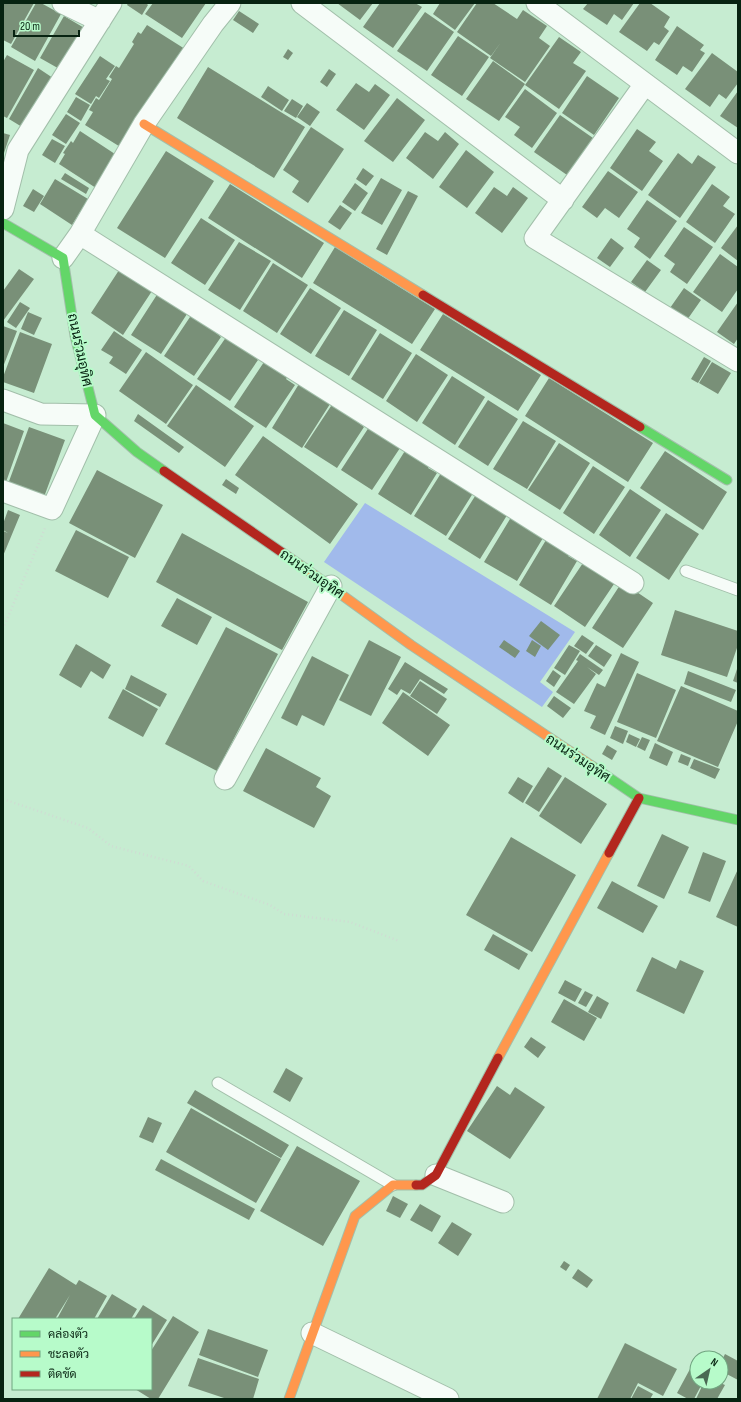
<svg xmlns="http://www.w3.org/2000/svg" width="741" height="1402" font-family="'Sofia Sans Condensed',Sarabun,sans-serif">
	<style>
		.water { fill: #a1baeb }
		.building { fill: #799078 }
		.lines { fill: none; stroke-linecap: round; stroke-linejoin: round }
		.lane-casing { stroke: #a2bfaa; stroke-width: 13 }
		.street-casing { stroke: #a2bfaa; stroke-width: 23 }
		.fast-casing { stroke: #a2bfaa; stroke-width: 11 }
		.slow-casing { stroke: #a2bfaa; stroke-width: 11 }
		.jam-casing { stroke: #a2bfaa; stroke-width: 11 }
		.path { stroke: #cfdcd3; stroke-width: 2.5; stroke-dasharray: 1 3; stroke-linecap: butt }
		.lane { stroke: #f6fcf8; stroke-width: 11 }
		.street { stroke: #f6fcf8; stroke-width: 21 }
		.fast { stroke: #63d668; stroke-width: 9 }
		.slow { stroke: #ff974d; stroke-width: 9 }
		.jam { stroke: #b3261e; stroke-width: 9 }
		.labels { text-anchor: middle; dominant-baseline: central; stroke-width: 4; stroke-linejoin: round; paint-order: stroke }
		.street-label { font-size: 14px; fill: #072311; stroke: #b7fbca }
	</style>
	<rect width="100%" height="100%" fill="#c6ecd1"/>
	<path class="water" d="M365,503L575,632L540,682L553,692L542,707L324,562Z"/>
	<path class="building" d="M3,3H34L11,44L3,40Z
		M36,3H41L61,14L35,61L11,47Z
		M128,3H146L148,5L142,15L127,5Z
		M153,3H206L182,38L145,14Z
		M337,3H373L360,20Z
		M380,3H415L422,7L393,48L363,27Z
		M440,3H475L455,30L433,14Z
		M477,3H493L517,19L523,10L547,26L539,38L550,46L525,82L490,58L501,42L491,56L457,32Z
		M588,3H634L622,20L614,14L607,25L583,9Z
		M640,3H650L670,17L664,27L669,31L659,45L654,42L647,51L619,32Z
		M239,11L259,24L253,33L233,20Z
		M425,12L454,32L427,71L397,51Z
		M64,16L86,29L63,71L40,58Z
		M147,25L185,49L122,148L85,125L93,112L89,110L96,98L99,100L112,79L109,77L116,66L119,68L134,44L132,42L138,32L141,34Z
		M677,26L704,45L700,50L705,53L692,72L683,66L677,75L655,60Z
		M458,36L489,57L462,96L431,75Z
		M559,37L581,52L573,63L586,71L559,109L525,85Z
		M288,49L293,53L288,60L283,57Z
		M712,53L738,72V83L726,99L719,94L710,107L685,89Z
		M7,55L34,70L7,118L3,116V62Z
		M100,56L115,66L106,79L110,81L99,98L96,96L91,104L75,94Z
		M493,61L525,84L499,121L466,99Z
		M208,67L305,127L274,178L177,118Z
		M38,68L56,80L27,130L9,119Z
		M329,69L336,74L327,87L320,82Z
		M587,76L619,98L594,135L562,113Z
		M356,83L369,92L375,84L390,95L364,130L336,110Z
		M268,86L289,100L282,111L261,97Z
		M525,89L557,113L532,148L514,135L520,127L505,117Z
		M738,91V128L720,116Z
		M76,97L90,105L81,121L67,112Z
		M397,98L425,120L393,162L364,141Z
		M292,99L303,106L296,118L284,111Z
		M307,103L320,112L310,126L297,117Z
		M66,114L80,123L66,144L52,135Z
		M560,115L593,138L567,175L534,152Z
		M311,127L344,149L308,203L292,192L299,181L283,170Z
		M637,129L656,142L649,151L663,161L642,191L610,168Z
		M80,131L118,156L96,188L59,164L65,154L63,153L71,141L73,143Z
		M425,132L438,141L445,132L459,144L433,179L406,158Z
		M3,133L10,135L3,156Z
		M52,139L65,146L55,163L42,155Z
		M466,150L494,172L467,208L439,187Z
		M166,151L214,181L165,258L117,228Z
		M678,153L692,164L698,155L716,167L680,218L648,195Z
		M363,168L374,176L366,186L356,179Z
		M608,171L638,192L619,218L605,208L597,218L582,207Z
		M65,173L89,188L86,194L61,179Z
		M381,178L402,190L382,225L361,213Z
		M55,179L88,199L72,225L40,204Z
		M355,183L368,193L355,211L342,202Z
		M230,184L324,243L302,278L208,218Z
		M712,184L730,197L723,206L735,214L715,243L686,222Z
		M494,187L507,196L513,187L528,198L502,233L475,213Z
		M33,189L44,196L34,212L23,206Z
		M408,191L418,196L387,255L376,249Z
		M647,200L677,221L650,259L634,247L640,238L627,229Z
		M340,205L352,213L340,230L328,222Z
		M201,218L235,240L205,285L171,263Z
		M738,225V261L721,248Z
		M684,227L713,247L687,284L670,272L675,264L664,256Z
		M611,238L624,248L610,267L597,258Z
		M239,242L271,261L240,310L208,290Z
		M335,247L435,309L412,344L313,283Z
		M720,254L738,267V289L722,312L693,292Z
		M647,260L661,270L645,292L631,282Z
		M273,263L308,285L277,333L243,311Z
		M123,264L152,291L123,335L91,313Z
		M19,269L34,279L3,321V291Z
		M310,288L341,308L311,354L280,334Z
		M684,288L701,300L687,320L670,308Z
		M160,290L187,314L161,354L131,335Z
		M20,302L30,308L16,328L7,322Z
		M738,302V338L734,344L717,332Z
		M344,310L377,330L349,376L315,356Z
		M194,311L218,327L215,332L221,337L194,376L164,356Z
		M28,312L42,318L34,335L21,329Z
		M443,314L541,375L518,411L420,350Z
		M3,326L17,331L3,367Z
		M114,331L142,350L126,374L109,363L113,357L101,350Z
		M20,332L52,344L34,393L3,382V377Z
		M229,333L254,350L251,354L258,360L230,401L197,379Z
		M380,333L412,353L383,399L351,379Z
		M146,352L193,385L166,424L119,391Z
		M416,354L448,375L417,422L386,401Z
		M268,356L291,372L286,379L295,385L266,428L234,407Z
		M704,357L711,361L698,383L691,379Z
		M712,362L731,373L718,394L699,383Z
		M452,376L485,397L455,445L422,423Z
		M549,378L653,443L628,482L525,416Z
		M302,379L323,392L320,398L330,404L302,448L272,428Z
		M196,385L254,426L225,467L167,426Z
		M335,400L360,416L356,421L364,427L337,468L304,447Z
		M488,400L518,419L488,466L458,447Z
		M138,414L184,447L179,453L134,421Z
		M373,421L400,448L372,490L341,470Z
		M523,421L556,441L527,489L493,469Z
		M3,423L24,431L6,482L3,481Z
		M29,427L65,440L44,497L8,484Z
		M263,436L358,504L330,544L235,475Z
		M559,443L590,463L560,510L528,490Z
		M408,446L432,461L428,468L437,473L411,515L378,494Z
		M665,451L727,492L703,530L640,488Z
		M593,466L625,487L594,534L563,513Z
		M97,470L163,505L135,558L69,523Z
		M443,470L475,490L446,536L414,516Z
		M226,479L239,488L236,494L222,485Z
		M630,489L661,510L630,557L599,535Z
		M477,493L509,512L480,559L448,539Z
		M8,510L20,515L3,556V531L8,533L3,530V524Z
		M666,513L699,534L669,580L636,558Z
		M513,514L535,528L533,533L543,538L517,581L484,562Z
		M76,530L129,557L108,598L55,571Z
		M182,533L308,602L282,650L156,582Z
		M549,535L572,549L568,556L577,561L551,605L519,585Z
		M587,557L609,572L605,578L614,584L585,627L554,606Z
		M622,582L653,603L623,648L592,628Z
		M177,598L212,617L197,645L161,626Z
		M675,610L738,631V645L727,677L661,655Z
		M541,621L560,635L548,650L529,636Z
		M226,627L278,654L217,771L165,744Z
		M582,635L594,643L586,654L574,646Z
		M369,640L401,657L371,716L339,700Z
		M504,640L520,651L515,658L499,647Z
		M532,640L541,646L535,657L526,651Z
		M76,644L111,665L103,679L91,671L81,688L59,675Z
		M569,645L580,651L565,675L554,668Z
		M596,645L612,655L604,667L588,656Z
		M621,653L639,662L605,735L590,728L596,716L584,711L597,683L605,687Z
		M580,654L603,670L599,675L587,667L596,674L574,704L556,692L578,661L576,660Z
		M312,656L349,675L324,726L302,715L297,726L281,718Z
		M405,662L448,689L444,694L420,679L410,694L401,689L397,695L388,689Z
		M738,666V683L733,681Z
		M553,670L561,676L554,687L546,681Z
		M688,671L736,690L731,702L684,684Z
		M637,673L676,690L656,738L617,722Z
		M131,675L167,694L160,707L125,689Z
		M420,681L447,699L437,714L410,696Z
		M681,686L738,711V721L718,767L657,741Z
		M123,689L158,709L143,737L108,718Z
		M403,692L450,725L428,756L382,723Z
		M554,696L571,708L563,718L547,706Z
		M615,726L628,731L623,744L610,738Z
		M629,734L640,739L636,747L626,742Z
		M642,737L650,740L645,751L637,747Z
		M655,743L673,752L667,766L649,758Z
		M607,745L617,751L612,760L602,754Z
		M266,748L321,778L316,787L331,796L314,828L243,791Z
		M681,754L691,758L688,766L678,762Z
		M694,759L720,769L715,779L690,768Z
		M548,767L562,776L539,812L525,803Z
		M518,777L533,786L523,803L508,793Z
		M565,777L607,804L581,844L539,816Z
		M662,834L689,847L664,899L637,886Z
		M511,837L576,875L532,952L466,915Z
		M703,852L726,861L710,902L688,893Z
		M738,869V927L716,917Z
		M612,881L658,906L643,933L597,908Z
		M493,934L528,954L519,970L484,950Z
		M652,957L676,969L680,960L704,971L684,1014L636,991Z
		M565,980L582,989L575,1002L558,993Z
		M585,991L593,995L586,1007L578,1003Z
		M597,996L609,1003L601,1019L588,1012Z
		M564,999L597,1018L584,1041L551,1022Z
		M531,1037L546,1047L538,1058L524,1047Z
		M286,1068L303,1078L290,1102L273,1092Z
		M497,1086L510,1095L515,1087L545,1107L510,1159L467,1131Z
		M195,1090L289,1145L281,1158L187,1103Z
		M191,1108L281,1159L256,1203L166,1152Z
		M148,1117L162,1123L153,1143L139,1137Z
		M297,1146L360,1181L323,1246L260,1211Z
		M161,1159L255,1209L249,1220L155,1170Z
		M393,1196L408,1204L400,1218L386,1211Z
		M420,1204L441,1216L432,1232L410,1220Z
		M452,1222L472,1234L458,1256L438,1243Z
		M564,1261L570,1265L566,1271L560,1267Z
		M49,1268L76,1285L79,1280L107,1296L94,1319H57L70,1295L55,1319H18Z
		M578,1269L593,1280L587,1288L572,1278Z
		M112,1294L137,1309L131,1319H97Z
		M143,1305L167,1320L151,1346V1319H134Z
		M173,1316L199,1332L158,1399H151L135,1389H151V1351Z
		M208,1329L268,1350L258,1377L199,1355Z
		M625,1343L677,1369L663,1396L638,1383L630,1399H597Z
		M725,1354L738,1361V1380L721,1371V1362Z
		M198,1358L259,1379L253,1399H227L188,1386Z
		M690,1369L697,1373V1382H703L694,1399H688L677,1393Z
		M704,1382H718L725,1385L717,1399H696Z
		M638,1386L653,1394L650,1399H631Z"/>
	<g class="lines">
		<defs>
			<path id="lane" d="M686,571L738,590
				M218,1083L393,1185"/>
			<path id="street" d="M63,3L100,21
				M302,3L563,200
				M537,3L738,153
				M645,84L535,238L738,361
				M3,209L18,150L111,3
				M80,234L633,583
				M63,258L80,234L144,124L213,24L230,3
				M3,400L41,414L95,415L52,509L3,491
				M225,779L331,586
				M436,1175L503,1202
				M312,1333L448,1399"/>
			<path id="fast" d="M3,223L63,258L75,336L95,415L137,452L164,471
				M640,427L727,480
				M592,766L639,798L738,820"/>
			<path id="slow" d="M144,124L423,295
				M306,569L411,645L592,766
				M498,1058L609,853
				M289,1399L355,1216L393,1185H416"/>
			<path id="jam" d="M423,295L640,427
				M164,471L306,569
				M609,853L639,798
				M416,1185H422L436,1175L498,1058"/>
		</defs>
		<use href="#lane" class="lane-casing"/>
		<use href="#street" class="street-casing"/>
		<use href="#fast" class="fast-casing"/>
		<use href="#slow" class="slow-casing"/>
		<use href="#jam" class="jam-casing"/>
		<path class="path" d="M3,629L45,528
			M3,799L88,828L111,846L189,866L203,881L270,905L284,914L350,922L399,941"/>
		<use href="#lane" class="lane"/>
		<use href="#street" class="street"/>
		<use href="#fast" class="fast"/>
		<use href="#slow" class="slow"/>
		<use href="#jam" class="jam"/>
	</g>
	<g class="labels">
		<g class="street-label">
			<text transform="translate(80 350) rotate(78)">ถนนร่วมอุทิศ</text>
			<text transform="translate(312 574) rotate(35)">ถนนร่วมอุทิศ</text>
			<text transform="translate(578 758) rotate(34)">ถนนร่วมอุทิศ</text>
		</g>
	</g>
	<rect width="741" height="1402" fill="none" stroke="#072311" stroke-width="8"/>
	<rect x="12" y="1318" width="140" height="72" fill="#b7fbca" stroke="#71a580"/>
	<rect x="20" y="1331" width="20" height="6" fill="#63d668" stroke="#71a580"/>
	<text x="48" y="1338" font-size="12" fill="#072311">คล่องตัว</text>
	<rect x="20" y="1351" width="20" height="6" fill="#ff974d" stroke="#71a580"/>
	<text x="48" y="1358" font-size="12" fill="#072311">ชะลอตัว</text>
	<rect x="20" y="1371" width="20" height="6" fill="#b3261e" stroke="#71a580"/>
	<text x="48" y="1378" font-size="12" fill="#072311">ติดขัด</text>
	<g transform="translate(709 1370) rotate(34)"><circle r="19" fill="#b7fbca" stroke="#71a580"/>
	<path d="M0-3L7 15L0 10L-7 15Z" fill="#4a6954"/>
	<text y="-6" font-size="11" font-weight="bold" text-anchor="middle" fill="#072311">N</text>
	</g>
	<path d="M14 30v6h65v-6" fill="none" stroke="#072311" stroke-width="2"/>
	<text x="20" y="30" font-size="12" fill="#072311" stroke="#b7fbca" stroke-width="3" paint-order="stroke">20 m</text>
</svg>
